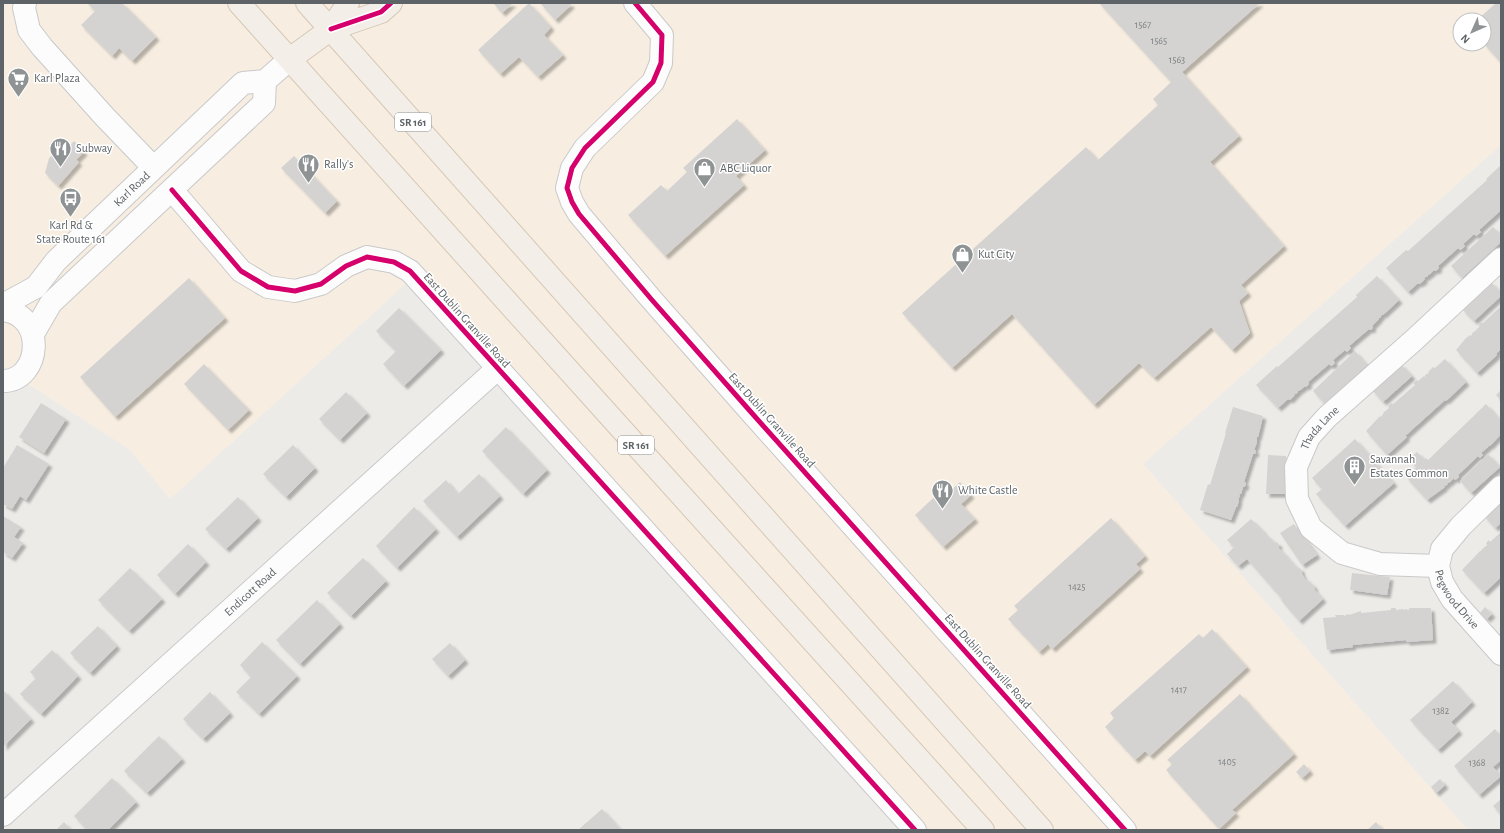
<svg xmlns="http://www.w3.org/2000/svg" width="1504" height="833" font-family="'Alegreya Sans',sans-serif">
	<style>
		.commercial { fill: #f7eee1; fill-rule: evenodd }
		.building { fill: #d5d3d2; filter: url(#shadow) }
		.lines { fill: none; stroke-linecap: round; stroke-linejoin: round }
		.minor-casing { stroke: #c9c9c9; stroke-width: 24 }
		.major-casing { stroke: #d6c7b4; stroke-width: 24 }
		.minor { stroke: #fcfcfc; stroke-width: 22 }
		.major { stroke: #f3efe8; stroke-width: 22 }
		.cycleway-casing { stroke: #fff; stroke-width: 8 }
		.cycleway { stroke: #d6006c; stroke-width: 5 }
		.labels { text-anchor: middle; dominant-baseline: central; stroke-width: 3; stroke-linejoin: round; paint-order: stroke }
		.number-label { font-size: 10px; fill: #7c8082 }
		.shield { fill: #fff; stroke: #8e9294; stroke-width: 1 }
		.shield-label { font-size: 11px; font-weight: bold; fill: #5d6366 }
		.poi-label { font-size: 12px; fill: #5d6366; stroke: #fff; text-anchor: start }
		.street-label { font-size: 12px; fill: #5d6366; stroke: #fff }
	</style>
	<defs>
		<filter id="shadow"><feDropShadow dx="3.5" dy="3.5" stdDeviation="1" flood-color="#0004"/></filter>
	</defs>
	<rect width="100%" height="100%" fill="#edebe8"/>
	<path class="commercial" d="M3,3H1501V145L1143,464L1468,830H915L414,276L170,499L129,449L3,368ZM1460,20H1484V44H1460Z"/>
	<path class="building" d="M87,3H122L156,37L132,61L119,48L112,56L81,25L95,11Z
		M493,3H513L502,13Z
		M529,3L551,27L544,35L563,55L538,77L519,57L500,74L478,50Z
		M540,3H570L571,5L555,20Z
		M1099,3H1260L1182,72L1239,136L1210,162L1284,246L1241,285L1248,293L1239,301L1250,333L1232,350L1211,327L1154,378L1139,363L1094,405L1012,314L952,368L902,313L1086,147L1098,160L1158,105L1153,99L1171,82Z
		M1496,3H1501V63L1484,44V20H1477Z
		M737,119L765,150L736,176L744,185L665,256L628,215L661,185L667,191L687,172L683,168Z
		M74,141L84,152L76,160L79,162L58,186L45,173L49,158L67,144L69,146Z
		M294,156L337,201L325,213L281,168Z
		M1501,165V213L1500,211L1479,230L1481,232L1476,236L1474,234L1463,244L1465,246L1463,248L1460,250L1458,248L1438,266L1439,268L1436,271L1434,270L1429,275L1428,274V276L1423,278L1425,279L1422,282L1419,284L1418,283L1408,292L1386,268L1406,250L1408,251L1487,180L1486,179Z
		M1493,227L1501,235V242L1462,278L1451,266Z
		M1377,276L1399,300L1383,315L1382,314L1380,318H1378L1379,319L1372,326L1373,327L1372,329L1370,330L1369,329L1349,346L1351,348L1347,352L1345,350L1333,360L1335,363L1331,366L1329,364L1308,382L1309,384L1306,387L1305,386L1299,391L1298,390V392L1296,394H1294L1295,395L1290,400L1288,399L1278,408L1256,385L1277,366L1278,367L1357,297L1356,295Z
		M189,278L225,318L115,417L80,377Z
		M1491,282L1501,293V296L1474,321L1462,309Z
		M1501,306V349L1496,354L1497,355L1477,373L1456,350L1466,338L1470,335L1471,336L1473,332H1474L1480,326L1478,325L1481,322L1483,323Z
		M399,308L441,350L404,386L383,364L396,351L376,331Z
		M1355,351L1367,365L1325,404L1313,391Z
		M1445,359L1466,382L1446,401L1445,400L1405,436L1407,437L1387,455L1366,431L1380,416L1381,417L1383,414H1384L1383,413L1389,408L1388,406L1391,403L1393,404L1415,385L1413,383L1417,380L1418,381L1424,376L1425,377V375L1429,373L1428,372L1433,367L1435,368Z
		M204,364L249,410L228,430L184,384Z
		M1401,364L1412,376L1383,402L1372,390Z
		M1501,390V401L1496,395Z
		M346,392L367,413L340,440L319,419Z
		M41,403L66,419L44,453L19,437Z
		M1486,404L1501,421V434L1490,446L1488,445L1489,446L1481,453L1483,455L1480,458L1478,456L1458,475L1459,477L1455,480L1454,478L1449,483L1448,482L1447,485L1443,486L1445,487L1427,500L1406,477L1416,467L1409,459L1417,452L1424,459L1426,458L1428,460Z
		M1233,407L1263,416L1258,437H1257V441H1256L1257,442L1254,450H1256L1255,454H1253L1244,482L1246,483L1245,486V487H1243L1241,494H1239L1240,496L1238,499L1239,500L1237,507H1236L1231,520L1200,510L1208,484L1210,485L1226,433H1225Z
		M506,427L547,470L523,494L482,451Z
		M1355,439L1394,483L1345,526L1316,494L1322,489L1312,478Z
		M17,445L49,464L26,500L20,496L12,509L3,504V468Z
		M293,445L315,468L286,497L263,474Z
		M1488,454L1500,467L1471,493L1460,481Z
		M1268,455L1286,456L1285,494H1266Z
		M479,474L500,496L457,537L423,501L446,480L458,494Z
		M960,482L971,495L961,504L975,519L943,547L915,515L946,486L950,491Z
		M238,497L258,518L226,549L205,529Z
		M1501,500V523L1495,528L1484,516Z
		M414,507L436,529L397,568L376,546Z
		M3,516L21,527L14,537L23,543L12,558L3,552Z
		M1111,518L1145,556L1136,564L1140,569L1052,649L1048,644L1039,652L1008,619L1018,610L1014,606Z
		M1251,519L1262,530L1265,534L1268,536V538L1269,537L1275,543L1276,542L1278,543L1279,545L1278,547L1298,569L1299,567L1302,571L1301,572L1305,579H1307L1309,583L1310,582L1313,585L1315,588L1314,589L1323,599L1299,621L1281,600L1282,599L1247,559L1238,566L1227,554L1234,547L1227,540Z
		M1294,524L1317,555L1302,565L1280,533Z
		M1501,532V577L1484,593L1462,570L1480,551H1482L1481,550L1487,545L1486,543L1489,540L1490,542Z
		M188,544L206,562L175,594L157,575Z
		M363,558L386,581L351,616L327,593Z
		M130,568L162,599L129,631L98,600Z
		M1352,573L1390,577L1387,595L1350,590Z
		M317,600L340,624L300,664L276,640Z
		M1485,607L1492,614L1487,619L1480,613Z
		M1391,608H1396V610L1403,609L1404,610L1405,609L1409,610V608H1431L1433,640L1406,642V640L1352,645L1353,647L1327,650L1323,618L1336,617L1335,615H1344V616L1348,614L1349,615L1361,611V613L1391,610Z
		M98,626L117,646L90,673L70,653Z
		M1212,629L1247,667L1150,756L1145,751L1135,760L1105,727L1114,718L1110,713L1199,634L1203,638Z
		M262,642L297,676L259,714L236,692L251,677L240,665Z
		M450,643L465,660L448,676L432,659Z
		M52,650L78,676L41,714L20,694L36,678L30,672Z
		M1453,681L1472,702L1451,722L1459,731L1438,750L1410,720Z
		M3,690L31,719L3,747Z
		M210,692L230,713L203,739L183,719Z
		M1240,694L1294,754L1232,810L1236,813L1219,829L1166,770L1172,764L1167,760Z
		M1495,729L1501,736V760L1493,767L1501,776L1479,795L1454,766Z
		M159,736L182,759L147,793L124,771Z
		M1304,764L1310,771L1302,778L1296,772Z
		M112,778L136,802L108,830H87L74,816Z
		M1440,779L1445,785L1436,793L1431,787Z
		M1501,799V815L1493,806Z
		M602,809L621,830H578Z
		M64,822L71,830H56Z
		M1376,822L1383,830H1367Z"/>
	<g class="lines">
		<defs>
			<g id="minor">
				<path d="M25,3L24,8L29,30L42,47L104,116L153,167"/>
				<path d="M635,3L662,35L661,63L653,82L585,148L572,168L567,188L572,202L579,214L652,300L750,411L1125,830"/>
				<path d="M172,190L241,271L268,287L295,291L321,284L346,266L367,257L394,262L410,271L915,830"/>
				<path id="s1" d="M3,305L36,287L56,261L243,83L265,81L290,59"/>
				<path d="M3,310C47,315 41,381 3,381"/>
				<path d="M33,334L51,303L264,103L265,81"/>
				<path id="s2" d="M1501,487L1461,526L1442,549L1438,566L1442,582L1452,599L1501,654"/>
				<path id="s3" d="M1438,566L1380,564L1342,553L1311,528L1297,499L1296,467L1309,437L1327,417L1414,340L1501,259"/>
				<path id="s4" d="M3,815L497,369"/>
			</g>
			<path id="major" d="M239,3L607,413L983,830
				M307,3L1042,830
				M331,29L348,3
				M290,59L331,29L381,12L391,3"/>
		</defs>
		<use href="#minor" class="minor-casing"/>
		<use href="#major" class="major-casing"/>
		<use href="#minor" class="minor"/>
		<use href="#major" class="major"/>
		<defs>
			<path id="cycleway" d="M635,3L662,35L661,63L653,82L585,148L572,168L567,188L572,202L579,214L652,300L750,411L1125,830
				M331,29L381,12L391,3
				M172,190L241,271L268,287L295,291L321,284L346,266L367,257L394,262L410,271L915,830"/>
		</defs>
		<use href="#cycleway" class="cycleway-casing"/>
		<use href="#cycleway" class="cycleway"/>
	</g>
	<defs>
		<symbol id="supermarket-pin" viewBox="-11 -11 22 30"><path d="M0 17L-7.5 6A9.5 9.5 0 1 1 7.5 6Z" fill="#8f9394" stroke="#fff"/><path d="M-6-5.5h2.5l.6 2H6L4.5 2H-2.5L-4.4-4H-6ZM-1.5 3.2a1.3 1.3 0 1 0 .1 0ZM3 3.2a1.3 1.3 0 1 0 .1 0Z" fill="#fff"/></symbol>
		<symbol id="restaurant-pin" viewBox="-11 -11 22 30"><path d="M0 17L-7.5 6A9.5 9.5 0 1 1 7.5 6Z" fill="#8f9394" stroke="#fff"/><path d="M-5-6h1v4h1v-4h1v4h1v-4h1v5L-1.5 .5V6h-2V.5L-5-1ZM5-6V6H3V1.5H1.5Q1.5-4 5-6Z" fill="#fff"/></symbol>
		<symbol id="shop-pin" viewBox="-11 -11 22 30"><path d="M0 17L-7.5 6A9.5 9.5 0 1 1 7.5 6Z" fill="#8f9394" stroke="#fff"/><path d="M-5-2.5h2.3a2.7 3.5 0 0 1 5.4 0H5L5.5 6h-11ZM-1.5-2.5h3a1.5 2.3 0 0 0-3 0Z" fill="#fff"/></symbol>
		<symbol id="bus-pin" viewBox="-11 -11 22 30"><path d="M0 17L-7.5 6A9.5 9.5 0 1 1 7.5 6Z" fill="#8f9394" stroke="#fff"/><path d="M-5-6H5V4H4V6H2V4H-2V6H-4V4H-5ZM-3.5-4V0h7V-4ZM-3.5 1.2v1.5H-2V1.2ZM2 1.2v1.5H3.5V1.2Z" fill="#fff"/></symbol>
		<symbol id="building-pin" viewBox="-11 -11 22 30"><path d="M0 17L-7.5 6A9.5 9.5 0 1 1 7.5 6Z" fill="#8f9394" stroke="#fff"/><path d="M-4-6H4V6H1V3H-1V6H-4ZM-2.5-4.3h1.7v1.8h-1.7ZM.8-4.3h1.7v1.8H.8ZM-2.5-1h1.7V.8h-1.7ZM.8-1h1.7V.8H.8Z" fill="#fff"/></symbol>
	</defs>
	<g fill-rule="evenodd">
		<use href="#supermarket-pin" x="6" y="66" width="25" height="34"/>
		<use href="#restaurant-pin" x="48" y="136" width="25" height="34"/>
		<use href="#restaurant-pin" x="296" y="152" width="25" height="34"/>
		<use href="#shop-pin" x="692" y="156" width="25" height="34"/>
		<use href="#bus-pin" x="58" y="186" width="25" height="34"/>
		<use href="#shop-pin" x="950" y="242" width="25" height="34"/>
		<use href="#building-pin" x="1342" y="454" width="25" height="34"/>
		<use href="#restaurant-pin" x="930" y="478" width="25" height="34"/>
	</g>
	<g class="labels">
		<g class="number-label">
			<text x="1143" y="25">1567</text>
			<text x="1159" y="41">1565</text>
			<text x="1177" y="60">1563</text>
			<text x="1077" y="587">1425</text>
			<text x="1179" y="690">1417</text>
			<text x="1441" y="711">1382</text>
			<text x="1227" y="762">1405</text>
			<text x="1477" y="763">1368</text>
		</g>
		<g class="shield">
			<rect x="395" y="113" width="36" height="18" rx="3"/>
			<rect x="618" y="436" width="36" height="18" rx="3"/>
		</g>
		<g class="shield-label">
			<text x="413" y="122">SR 161</text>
			<text x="636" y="445">SR 161</text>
		</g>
		<g class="poi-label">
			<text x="34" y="78">Karl Plaza</text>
			<text x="76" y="148">Subway</text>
			<text x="324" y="164">Rally's</text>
			<text x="720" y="168">ABC Liquor</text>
			<text x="71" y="225" text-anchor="middle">Karl Rd &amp;<tspan x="71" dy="14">State Route 161</tspan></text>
			<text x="978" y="254">Kut City</text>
			<text x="1370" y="459">Savannah<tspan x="1370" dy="14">Estates Common</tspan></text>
			<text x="958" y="490">White Castle</text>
		</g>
		<g class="street-label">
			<text stroke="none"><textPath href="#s1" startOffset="175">Karl Road</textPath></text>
			<text transform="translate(467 320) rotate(48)">East Dublin Granville Road</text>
			<text transform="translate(772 420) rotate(48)">East Dublin Granville Road</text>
			<text stroke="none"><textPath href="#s3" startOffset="248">Thada Lane</textPath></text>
			<text stroke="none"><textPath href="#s4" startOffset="333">Endicott Road</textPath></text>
			<text stroke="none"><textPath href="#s2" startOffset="142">Pegwood Drive</textPath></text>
			<text transform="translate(988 661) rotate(48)">East Dublin Granville Road</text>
		</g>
	</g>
	<rect width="1504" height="833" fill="none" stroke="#5d6366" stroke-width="8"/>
	<g transform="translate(1472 32) rotate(225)"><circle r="19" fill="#ffffff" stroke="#bec1c2"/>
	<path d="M0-3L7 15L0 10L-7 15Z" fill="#8f9394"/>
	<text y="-6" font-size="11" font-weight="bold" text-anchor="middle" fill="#5d6366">N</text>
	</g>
</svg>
